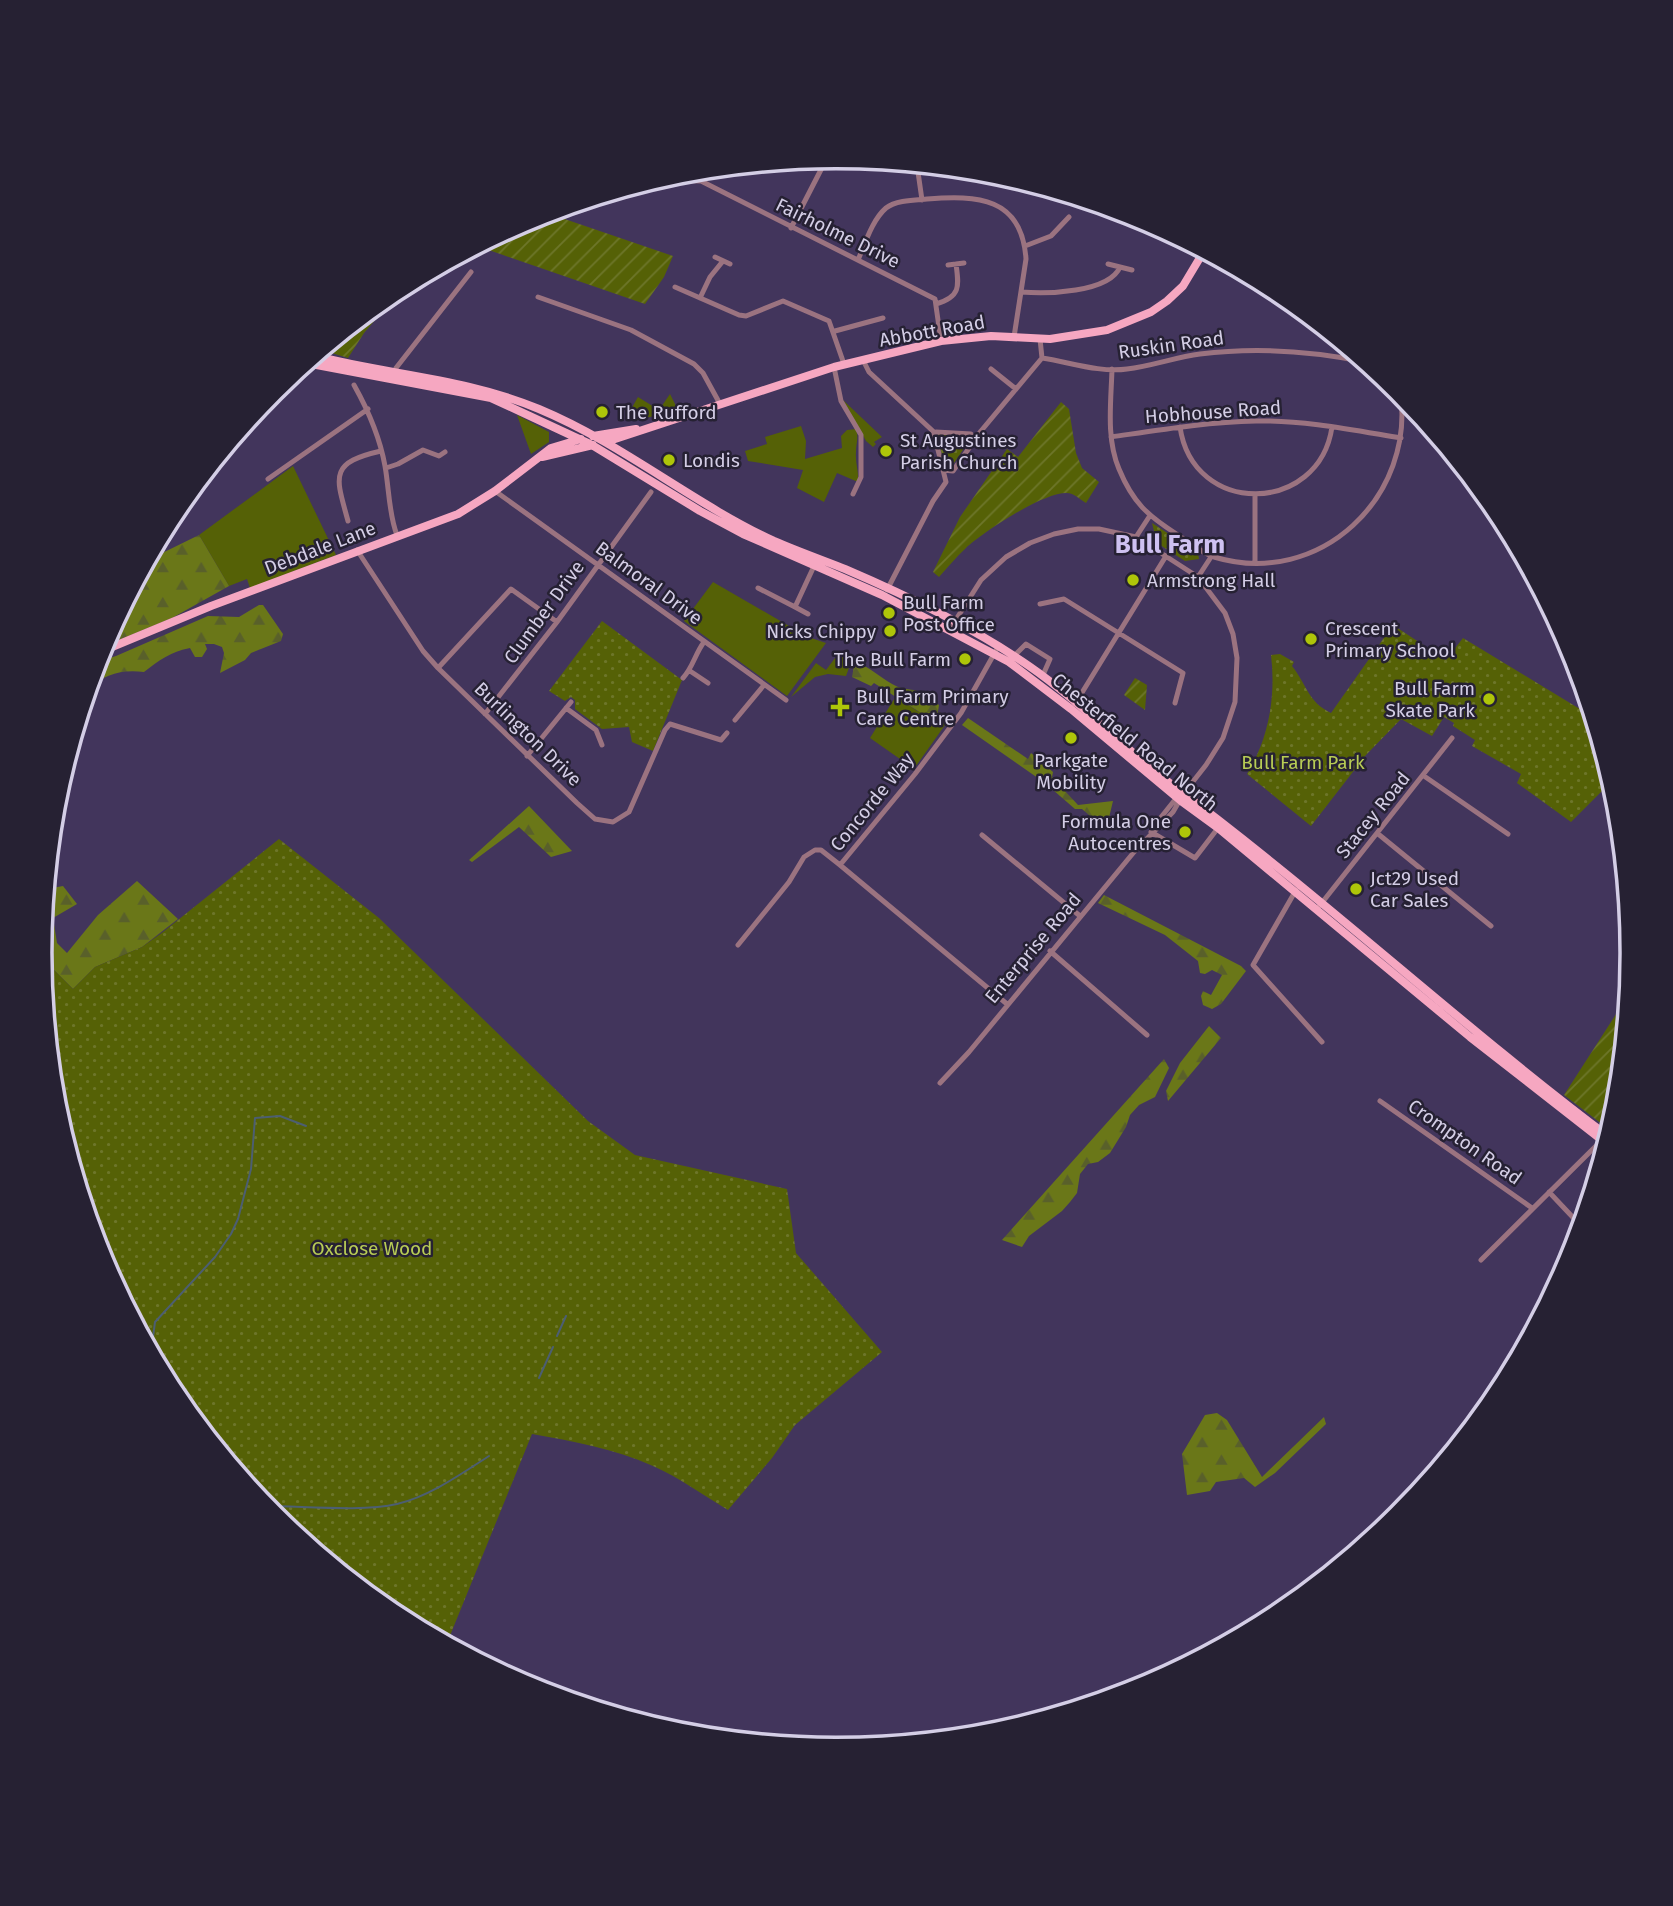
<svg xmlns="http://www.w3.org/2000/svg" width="1673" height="1906" font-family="'Fira Sans',sans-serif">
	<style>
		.grass { fill: #556106 }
		.forest { fill: url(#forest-firs) }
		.park { fill: url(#park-dots) }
		.garden { fill: url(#garden-furrows) }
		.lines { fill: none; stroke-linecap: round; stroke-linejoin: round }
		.stream { stroke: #4c5e72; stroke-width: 2 }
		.street { stroke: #9b7380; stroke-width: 5 }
		.primary { stroke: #f6a7c1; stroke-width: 8 }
		.poi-dot { fill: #aec509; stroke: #262133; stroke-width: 2.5 }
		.labels { text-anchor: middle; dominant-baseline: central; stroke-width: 5; stroke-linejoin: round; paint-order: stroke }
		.street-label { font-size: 19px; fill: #d4cee6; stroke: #262133 }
		.poi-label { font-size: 19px; fill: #d4cee6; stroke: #262133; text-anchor: start }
		.park-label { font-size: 19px; fill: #b8cc55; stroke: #262133 }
		.district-label { font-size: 26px; font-weight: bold; fill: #cec1f1; stroke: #262133 }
		.rim { fill: none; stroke: #d4cee6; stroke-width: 3.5 }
	</style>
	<defs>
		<pattern id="forest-firs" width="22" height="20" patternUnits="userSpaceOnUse" patternTransform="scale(1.75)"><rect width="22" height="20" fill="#6a7718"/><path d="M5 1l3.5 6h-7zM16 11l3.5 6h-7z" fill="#59602a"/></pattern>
		<pattern id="park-dots" width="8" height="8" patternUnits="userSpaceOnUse" patternTransform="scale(1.75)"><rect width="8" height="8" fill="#556106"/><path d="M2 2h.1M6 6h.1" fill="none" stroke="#6d762a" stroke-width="1.8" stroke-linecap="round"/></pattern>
		<pattern id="garden-furrows" width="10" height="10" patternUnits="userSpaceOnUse" patternTransform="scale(1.75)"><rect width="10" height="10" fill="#556106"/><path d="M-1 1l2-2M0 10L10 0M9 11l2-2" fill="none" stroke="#6d762a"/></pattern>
	</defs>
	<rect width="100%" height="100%" fill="#42355c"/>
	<path class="grass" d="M670,394L678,410L634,421L630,411L638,397L659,410Z
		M843,400L882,437L874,442L876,444L873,447L866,441Z
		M517,415L549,432V442L531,454Z
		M801,426L806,441L805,459L842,448L841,436L847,430L856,429C859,438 856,443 856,452C855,463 859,471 858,482L837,473L824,502L797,488L803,470L748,461L745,451L767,444L765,437Z
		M293,466L336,555L250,588L247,579L229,586L199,535Z
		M713,582L808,637L826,643L787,696L684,621Z
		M846,652L853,657L846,676L828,674L815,677L791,697L816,663L826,670L835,658Z
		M896,696L917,711L937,718L939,712L950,718L916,766H910L870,738Z"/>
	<path class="forest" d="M199,535L229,586L172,618L102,647L148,560Z
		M259,605H263L283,634L281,641L251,653L245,660L220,673L224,653L222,647L214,644H205L207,649L202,657H195L190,648C172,651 158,661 144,672C123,669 103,674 88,690L97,662L116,656L208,616L239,617Z
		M858,663C873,669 883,680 898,687C904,689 908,689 914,690C923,692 932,700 939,705L937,718H929L874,683L871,686L852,677L854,666Z
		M968,718L1028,759L1031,753L1053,772L1052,777L1078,805L1113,801L1107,826L1104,828L1082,809H1075L1045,783L962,725Z
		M529,806L572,851L551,857L519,827L472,862L469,860Z
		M137,881L178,919L142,947L95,967L73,989L41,957L47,889L63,886L77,904L53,918L57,943L67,953L98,915Z
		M1104,895L1241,966L1246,971L1221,1004L1212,1009L1203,1005L1201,996L1203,991L1211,995L1222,975L1212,970L1205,974L1200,973L1198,961L1165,935L1098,903Z
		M1209,1026L1221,1038L1168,1101L1166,1091L1180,1063Z
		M1164,1059L1169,1068L1155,1097L1139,1105L1130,1115L1126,1127L1110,1153L1098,1162L1088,1164L1080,1174L1077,1193L1070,1202L1062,1211L1029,1236L1022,1247L1002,1240Z
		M1217,1413L1227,1420L1262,1477L1324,1417L1326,1424L1275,1473L1255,1487L1244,1478L1216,1482L1210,1491L1187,1495L1182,1454L1205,1415Z"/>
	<path class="park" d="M939,434L968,436L969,441L952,466H945L937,436Z
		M1152,523L1198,553L1199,559L1185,561L1157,543Z
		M602,621L682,680L653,751L632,742L629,727L602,729L575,709V700L571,697L565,701L549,691Z
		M1393,625L1446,660L1463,638L1593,717L1612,781L1571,822L1517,783L1521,774L1472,746L1475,740L1453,726L1454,723L1444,717L1432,736L1401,719L1366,755L1311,826L1247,774C1269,738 1276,696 1271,655L1280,654L1294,662L1292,666C1307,685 1308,702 1331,713Z
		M279,839L379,918L588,1121L635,1155L787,1189L796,1253L882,1352L795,1425L772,1458L728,1510C703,1495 680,1478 653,1466C615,1449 572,1441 532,1434L447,1643L394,1615L273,1516L174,1395L101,1257L55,1108L41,957L73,989L95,967L142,947L163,932Z"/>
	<path class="garden" d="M547,213L673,256L664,277L645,304L477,246L532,217Z
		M406,284L364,333L348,358L322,350L394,291Z
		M1061,402L1069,409L1076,453L1082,468L1099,482L1086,503C1082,501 1077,496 1072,494C1051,486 982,533 966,548C956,557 948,567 939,577L933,572L960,517L1007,449L1018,457Z
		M1135,678L1147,685L1145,710L1124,695Z
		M1629,994L1617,1109L1611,1131L1564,1095Z"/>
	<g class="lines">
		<path class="stream" d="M557,1336L566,1316
			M151,1352L155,1322L215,1257L231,1234L238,1219L251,1169L255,1118L280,1116L306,1126
			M539,1378L553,1347
			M266,1506C303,1506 362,1512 397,1504C430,1496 461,1474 489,1456"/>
		<path class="street" d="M917,165L922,200
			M605,195C638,194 668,178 701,181L935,299L941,341
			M791,228L827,158
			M1025,246L1051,236L1069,217
			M715,257L730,264
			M858,260C865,244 872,220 886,208C896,200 915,200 927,199C977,195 1022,197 1026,259L1014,337
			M1108,264L1132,270
			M948,265L964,263
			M675,287L739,315L746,316L783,301L829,321L844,364
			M1021,292C1046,294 1109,293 1120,267
			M538,297L631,330L694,364L703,373L720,404
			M700,298L710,277L723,261
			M936,304C961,297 959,286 956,264
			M835,331L883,318
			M1040,339L1042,358C1069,362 1100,373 1127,369C1152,366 1176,357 1200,354C1255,347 1312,351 1366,362
			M863,360L869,372L935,433
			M834,367L841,401L861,435V477L853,494
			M991,369L1016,389
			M1112,369C1111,403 1106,438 1119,469C1133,503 1148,516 1178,535C1189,542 1202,553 1214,557C1320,589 1417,496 1400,390
			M395,374L396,368L471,272
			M354,385C368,410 380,438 385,466C389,488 389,516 397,535
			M1180,427C1193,517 1319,515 1332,427
			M1111,437C1159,430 1207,422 1256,421C1305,420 1353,430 1401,438
			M386,468L398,464L423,450L439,456L445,452
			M943,470L953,471L981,431L1042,358
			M268,479L368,409
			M495,491L786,700
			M1255,495V563
			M348,521C336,477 328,463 381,451
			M1136,537L1149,517
			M357,550L423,651L438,668L577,803L595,819L613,822L629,812L665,730L670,724L721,740L727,733
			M1198,577L1211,557
			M758,588L795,607
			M887,590L933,501L946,482L934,434L936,432L971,434L974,441
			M1040,604L1064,599L1183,673L1175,703
			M808,614L795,607L815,564
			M998,647L961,713L915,774L840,865L1007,1004
			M1014,656L1026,644L1050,659L1043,675
			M438,668L511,589L557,622
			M690,671L708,683
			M683,678C693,667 695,654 704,642
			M1075,704L1166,556
			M566,708L596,730L602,745
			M485,714L557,622L651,492
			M735,720L764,685
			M527,756L571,702
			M1424,776L1508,834
			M1154,826L1178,796
			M1151,832L1195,858L1218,828
			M1377,833L1491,926
			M982,835L1080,916
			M1296,890L1253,965L1322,1042
			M1317,909L1452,738
			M738,945L789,882L804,857L815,850H821L840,865
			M1050,951L1147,1035
			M940,1083L969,1052L1134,852L1173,812L1184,793L1206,765L1223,738L1235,702L1237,658L1233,634L1225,613L1198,577L1136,537L1099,529H1078L1054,534L1030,543L1006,557L981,580L950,629
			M1380,1101L1532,1208
			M1549,1192L1582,1227
			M1481,1260L1602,1140"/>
		<path class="primary" d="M315,356C390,375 468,379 539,409C623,444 692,503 774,541C797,551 822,560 845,569C908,596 973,627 1029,666C1080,701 1122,747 1171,784C1322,896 1459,1024 1609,1137
			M306,363L491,398L592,445L700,511L743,534L882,595L1009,662L1071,709L1181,801L1218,828L1470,1037L1607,1144
			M593,436L636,429
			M606,442L834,367L941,341L991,336L1050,339L1107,330L1151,312L1167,301L1183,286L1204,251
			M542,457L593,445
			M100,652L211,606L458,514L495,491L551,448L581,439"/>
	</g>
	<g class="poi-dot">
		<circle cx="602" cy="412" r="7"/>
		<circle cx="886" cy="451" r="7"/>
		<circle cx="669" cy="460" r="7"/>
		<circle cx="1133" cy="580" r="7"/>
		<circle cx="889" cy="613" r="7"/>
		<circle cx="890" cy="631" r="7"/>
		<circle cx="1311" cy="639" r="7"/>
		<circle cx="965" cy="659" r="7"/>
		<circle cx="1489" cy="699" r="7"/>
		<path d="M836.5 696.5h7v7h7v7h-7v7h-7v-7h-7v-7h7z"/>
		<circle cx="1071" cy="738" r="7"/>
		<circle cx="1185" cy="832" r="7"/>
		<circle cx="1356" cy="889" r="7"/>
	</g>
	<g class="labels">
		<g class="street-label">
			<text transform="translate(838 233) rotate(26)">Fairholme Drive</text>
			<text transform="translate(932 331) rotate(-10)">Abbott Road</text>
			<text transform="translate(1171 345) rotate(-8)">Ruskin Road</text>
			<text transform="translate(1213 412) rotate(-4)">Hobhouse Road</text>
			<text transform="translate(320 548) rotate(-21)">Debdale Lane</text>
			<text transform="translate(649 583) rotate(36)">Balmoral Drive</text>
			<text transform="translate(544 612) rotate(-54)">Clumber Drive</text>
			<text transform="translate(528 734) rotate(44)">Burlington Drive</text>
			<text transform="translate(1135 742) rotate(39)">Chesterfield Road North</text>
			<text transform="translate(872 802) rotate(-51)">Concorde Way</text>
			<text transform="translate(1373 815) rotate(-51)">Stacey Road</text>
			<text transform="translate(1033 948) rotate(-50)">Enterprise Road</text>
			<text transform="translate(1465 1142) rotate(35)">Crompton Road</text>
		</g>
		<g class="poi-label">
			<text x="616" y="412">The Rufford</text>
			<text x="900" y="440">St Augustines<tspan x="900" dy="22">Parish Church</tspan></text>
			<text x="683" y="460">Londis</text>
			<text x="1147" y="580">Armstrong Hall</text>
			<text x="903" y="602">Bull Farm<tspan x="903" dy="22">Post Office</tspan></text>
			<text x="1325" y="628">Crescent<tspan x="1325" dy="22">Primary School</tspan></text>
			<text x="876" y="631" text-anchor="end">Nicks Chippy</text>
			<text x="951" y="659" text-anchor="end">The Bull Farm</text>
			<text x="1475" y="688" text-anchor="end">Bull Farm<tspan x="1475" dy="22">Skate Park</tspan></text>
			<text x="856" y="696">Bull Farm Primary<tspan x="856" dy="22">Care Centre</tspan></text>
			<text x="1071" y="760" text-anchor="middle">Parkgate<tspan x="1071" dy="22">Mobility</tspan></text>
			<text x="1171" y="821" text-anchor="end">Formula One<tspan x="1171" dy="22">Autocentres</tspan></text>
			<text x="1370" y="878">Jct29 Used<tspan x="1370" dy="22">Car Sales</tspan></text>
		</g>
		<g class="park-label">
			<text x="1303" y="762">Bull Farm Park</text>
			<text x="372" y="1248">Oxclose Wood</text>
		</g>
		<g class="district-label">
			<text x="1170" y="544">Bull Farm</text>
		</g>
	</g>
	<path d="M0 0H1673V1906H0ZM52 953a784 784 0 1 1 1568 0a784 784 0 1 1-1568 0Z" fill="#262133" fill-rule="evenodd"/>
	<path class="rim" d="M52 953a784 784 0 1 1 1568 0a784 784 0 1 1-1568 0Z"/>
</svg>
